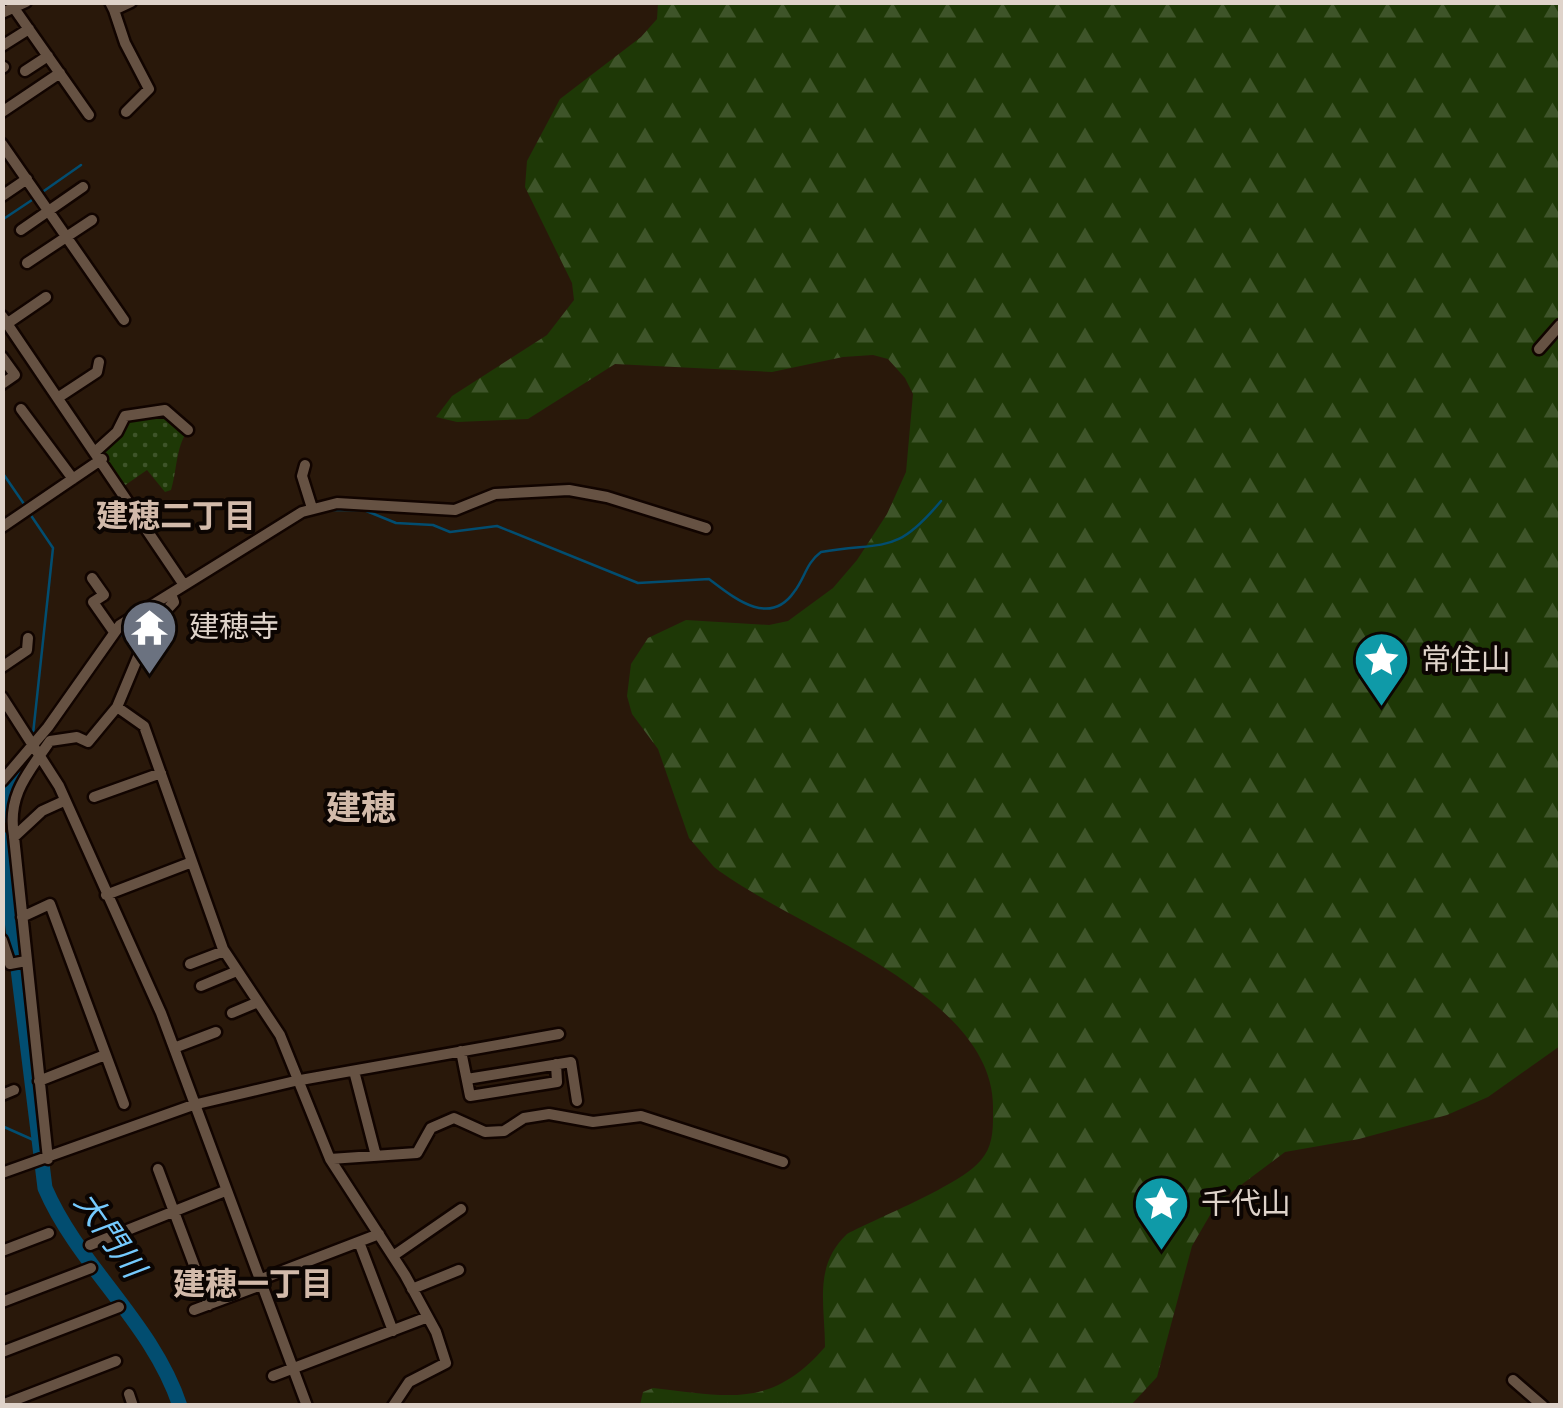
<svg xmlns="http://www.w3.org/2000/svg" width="1563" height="1408" font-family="'Varela Round','Noto Sans JP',sans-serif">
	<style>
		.forest { fill: url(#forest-firs) }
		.park { fill: url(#park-dots) }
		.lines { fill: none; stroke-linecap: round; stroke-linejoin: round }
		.stream { stroke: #024d70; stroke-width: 2.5 }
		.river { stroke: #024d70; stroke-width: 15 }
		.minor-casing { stroke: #110400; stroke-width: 15 }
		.minor { stroke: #665243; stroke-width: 10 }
		.labels { text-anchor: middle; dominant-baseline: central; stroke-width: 8; stroke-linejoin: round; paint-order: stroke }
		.poi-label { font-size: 30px; fill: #dfd3ca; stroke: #0c0502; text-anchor: start }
		.neighbourhood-label { font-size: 32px; font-weight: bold; fill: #d2baaa; stroke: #0c0502 }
		.water-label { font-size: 32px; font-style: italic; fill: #75cafe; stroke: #0c0502 }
		.quarter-label { font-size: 35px; font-weight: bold; fill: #d2baaa; stroke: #0c0502 }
	</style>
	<defs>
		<pattern id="forest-firs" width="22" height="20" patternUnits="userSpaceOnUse" patternTransform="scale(2.5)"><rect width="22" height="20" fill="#1e3806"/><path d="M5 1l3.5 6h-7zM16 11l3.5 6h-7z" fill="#3e5429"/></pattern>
		<pattern id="park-dots" width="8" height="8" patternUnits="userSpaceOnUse" patternTransform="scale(2.5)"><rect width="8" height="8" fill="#1e3806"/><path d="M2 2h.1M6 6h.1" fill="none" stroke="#3e5429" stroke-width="1.8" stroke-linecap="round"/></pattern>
	</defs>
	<rect width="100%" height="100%" fill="#29180a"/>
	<path class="forest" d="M658,3H1560V1046L1488,1097L1447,1115L1359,1139L1285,1152L1217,1203L1192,1246L1157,1377L1131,1405H640L643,1392L653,1388C731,1397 772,1408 825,1347C825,1305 813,1266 847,1234C879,1217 961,1185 981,1160C994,1145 993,1127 993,1109C996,993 791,927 714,867L689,838L658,749L632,714L627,696L631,664L648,638L686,620L769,625L788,621L833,588L857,560L887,514L906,472L913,394L905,378L888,359L873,355L843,357L772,372L615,364L528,419L457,422L436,417L452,396L547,335L574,300L572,283L525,187L527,161L560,99L641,37L657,19Z"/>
	<path class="park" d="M165,413L187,432C176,447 177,471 171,490L165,492L147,470L124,486L101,454L121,437L129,418Z"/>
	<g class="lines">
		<path class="stream" d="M41,193L81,165
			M2,220L35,198
			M2,472L24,504
			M330,510H364L396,523L433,525L450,532L497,526L638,583L709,579C733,597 769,628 794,592C805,578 806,563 821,552C886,541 895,556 941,501
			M28,511L53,548L33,734
			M114,641L138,620
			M2,1126L38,1142"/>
		<path class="river" d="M2,816L6,798L31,755
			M2,839L45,1188C79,1267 152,1322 180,1406"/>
		<defs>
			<path id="minor" d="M110,2L114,10L131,2
				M14,8L89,115
				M114,10L125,43L149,89L126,112
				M2,13L26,2
				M2,46L29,29
				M2,68L4,67
				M25,71L48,56
				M2,112L60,73
				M2,144L124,320
				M2,196L27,179
				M21,230L83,187
				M27,263L92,220
				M2,316L184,585
				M8,323L46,297
				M1539,349L1560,325
				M2,357L15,375L2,384
				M59,397L97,372L99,362
				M21,409L73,479
				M96,451L117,432L125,416L165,410L188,430
				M305,465L302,476L312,508
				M2,527L102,459
				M92,578L104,595L93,602L114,632
				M171,594L174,602L150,628L117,707L144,726L223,949L280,1035L330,1159L405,1275L436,1332L446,1363L409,1382L393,1406
				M2,667L27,650L28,638
				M2,697L59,786L161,1013L307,1406
				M2,781L48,727L120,625L302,512L337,503L455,510L495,494L569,490L607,497L706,528
				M94,797L161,773
				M14,836C7,795 28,773 50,741L77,737L88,742L117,707
				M106,895L192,862
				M22,917L50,904L124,1104
				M2,940L10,964L26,961
				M190,964L224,951
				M201,986L237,971
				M232,1013L258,1002
				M174,1048L216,1032
				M461,1051L470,1096L557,1082L556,1064
				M354,1071L376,1156
				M467,1079L571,1062L577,1101
				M39,1081L105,1055
				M2,1095L14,1090
				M48,1159L14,837L42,811L64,801
				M330,1159L417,1153L431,1128L454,1118L485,1132L504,1131L524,1118L549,1114L593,1122L641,1116L783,1162
				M158,1169L209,1305
				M2,1173L193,1105L295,1081L559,1034
				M359,1242L393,1331
				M90,1245L225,1191
				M2,1251L49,1233
				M393,1256L461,1209
				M259,1280L379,1234
				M412,1289L459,1270
				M2,1302L91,1268
				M194,1310L261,1285
				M2,1352L119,1307
				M273,1376L428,1317
				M1513,1380L1543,1406
				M129,1394L133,1406
				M2,1405L116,1361"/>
		</defs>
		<use href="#minor" class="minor-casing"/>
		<use href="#minor" class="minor"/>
	</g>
	<defs>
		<symbol id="temple-pin" viewBox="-11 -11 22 30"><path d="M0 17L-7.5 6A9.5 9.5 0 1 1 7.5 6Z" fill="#6b7280" stroke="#0c0502"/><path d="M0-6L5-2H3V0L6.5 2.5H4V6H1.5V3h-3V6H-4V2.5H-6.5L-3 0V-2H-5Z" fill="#fff"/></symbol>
		<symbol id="sight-pin" viewBox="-11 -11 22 30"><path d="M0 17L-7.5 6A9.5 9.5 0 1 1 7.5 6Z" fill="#0f9aa8" stroke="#0c0502"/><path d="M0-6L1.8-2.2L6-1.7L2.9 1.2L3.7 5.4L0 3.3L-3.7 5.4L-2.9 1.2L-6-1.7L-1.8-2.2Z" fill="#fff"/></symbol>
	</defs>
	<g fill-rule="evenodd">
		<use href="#temple-pin" x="118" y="596" width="63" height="86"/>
		<use href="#sight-pin" x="1350" y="628" width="63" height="86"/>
		<use href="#sight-pin" x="1130" y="1172" width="63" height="86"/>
	</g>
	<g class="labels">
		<g class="poi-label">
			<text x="189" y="627">建穂寺</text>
			<text x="1421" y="660">常住山</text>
			<text x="1201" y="1204">千代山</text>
		</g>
		<g class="neighbourhood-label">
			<text x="176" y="517">建穂二丁目</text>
			<text x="253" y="1285">建穂一丁目</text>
		</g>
		<g class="water-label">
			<text transform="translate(109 1235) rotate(55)">大門川</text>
		</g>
		<g class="quarter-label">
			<text x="361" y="809">建穂</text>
		</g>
	</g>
	<rect width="1563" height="1408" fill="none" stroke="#dfd3ca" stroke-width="10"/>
</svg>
